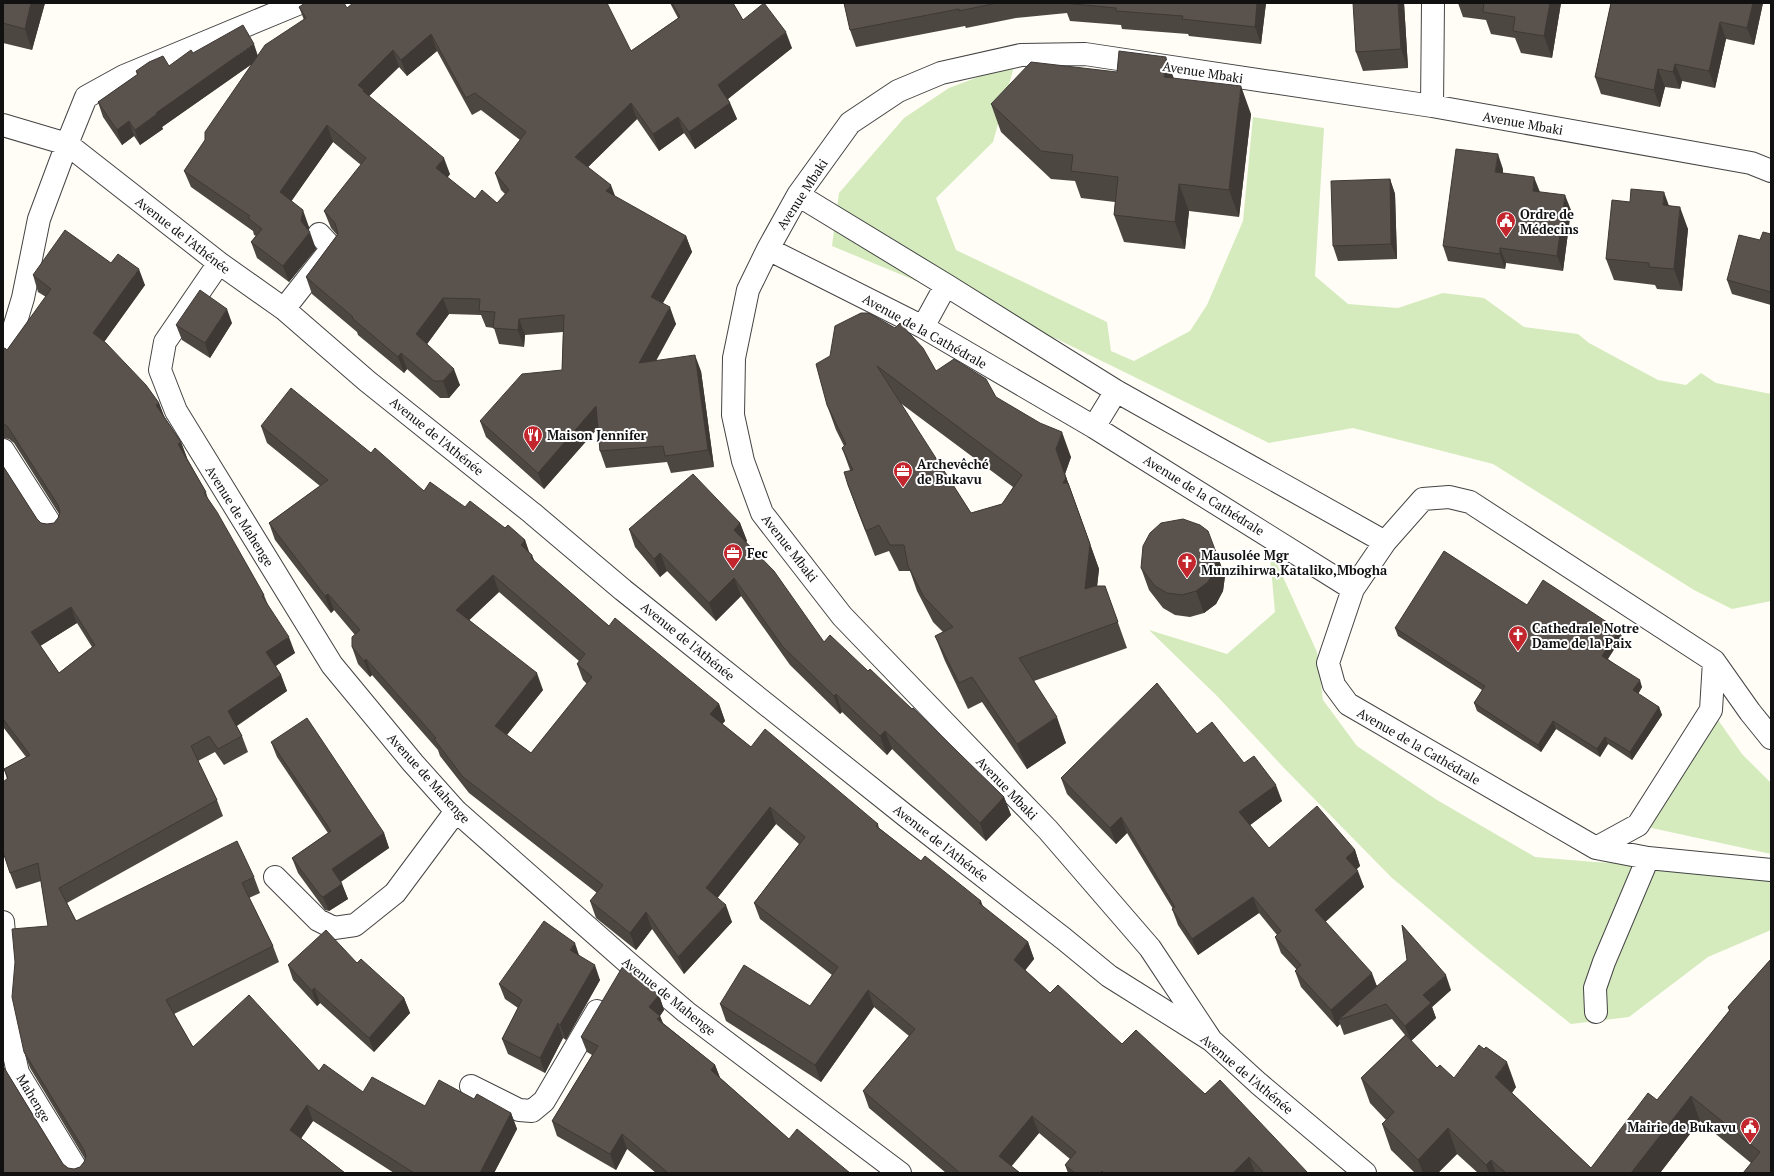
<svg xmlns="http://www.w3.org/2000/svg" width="1774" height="1176" font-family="'PT Serif',serif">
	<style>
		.green { fill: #d5ebbd }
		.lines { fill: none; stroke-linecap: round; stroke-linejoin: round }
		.minor-casing { stroke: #444; stroke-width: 24 }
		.minor { stroke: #fff; stroke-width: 22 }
		.wall { fill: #4d4742; fill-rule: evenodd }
		.shaded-wall { fill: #3f3936 }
		.building { fill: #5a524d; stroke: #3f3936; fill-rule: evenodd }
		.labels { text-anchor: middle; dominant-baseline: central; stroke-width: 4; stroke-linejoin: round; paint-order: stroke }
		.street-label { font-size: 13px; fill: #111; stroke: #fff }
		.poi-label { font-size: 13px; font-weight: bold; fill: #111; stroke: #fff; text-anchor: start }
	</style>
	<rect width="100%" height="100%" fill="#fffdf5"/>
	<path class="green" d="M1015,63L993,142L936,198L956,250L1107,322L1111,351L1134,361L1190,331L1207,305L1243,221L1253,117L1324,128L1315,276L1348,304L1398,308L1443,293L1484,298L1524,327L1578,334L1589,343L1658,380L1686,385L1701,373L1716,383L1771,394V601L1732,609L1694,590L1493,464L1353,428L1269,443L1059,340L832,246L839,193L904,118L949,88Z
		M1269,546L1317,652L1323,700L1357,746L1437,800L1535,857L1594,862L1673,865L1771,872V930L1708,957L1629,1017L1571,1024L1480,952L1391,877L1284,768L1217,696L1149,630L1227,654L1275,612Z
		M1711,710L1742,754L1771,783V854L1638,825Z"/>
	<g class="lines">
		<defs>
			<path id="minor" d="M1432,106L1433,3
				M3,125L67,144L219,263L284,309L367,381L532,513L623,590L906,816L1064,939L1109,976L1211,1040L1258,1083L1365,1173
				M798,195L946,285L1116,391L1385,542
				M768,249L923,327L1094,427L1353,589
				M219,263L165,342L160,370L176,411L332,665L413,763L456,811L626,961L686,1012L900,1173
				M284,309L332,248L319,234
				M923,327L946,285
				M3,355L7,351L23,298L39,219L67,144L86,97L124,76L300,3
				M1094,427L1116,391
				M3,450L53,528
				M1771,738L1750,712L1714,661L1470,502L1449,497L1423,499L1385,542L1353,589L1328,663L1334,685L1348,704L1596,848L1648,858L1771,870
				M1596,848L1638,825L1711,710L1714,661
				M275,877L318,920L334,928L355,925L395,893L456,811
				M3,922L8,979L5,1014L18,1073L79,1173
				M1596,1012L1595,988L1604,962L1648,858
				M1211,1040L1150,948L1048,830L842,616L762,513L743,461L733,415L734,358L748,290L768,249L798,195L850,123L898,91L941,73L1021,55L1085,54L1432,106L1751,163L1771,171
				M471,1086L519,1110L532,1111L544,1101L597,1011"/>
		</defs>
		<use href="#minor" class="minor-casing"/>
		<use href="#minor" class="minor"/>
	</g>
	<path class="wall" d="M3,3H45L32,50L3,43Z
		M670,3H733L743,20L792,48L728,99L730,103L737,119L695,149L684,133L659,151L637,119L588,167L615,197L686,236L692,252L663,303L676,324L656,361L701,371L714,467L671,473L667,462L606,468L600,451L598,428L544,489L486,437L480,421L562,370L563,332L525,335L524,347L499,344L494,328L486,327L481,315L449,314L427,344L460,385L449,398H440L407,369L404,373L358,335L357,332L312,294L306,277L337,235L331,228L324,211L361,165L333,142L291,201L309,227L308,231L316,249L289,282L257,258L251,242L256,236L254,235L253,231L191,187L184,171L205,140L252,64L162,127L163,129L140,145L134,136L122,145L103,117L98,102L137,75L136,71L169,66L193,53L258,56L304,20L299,7L347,8L631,51L678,18ZM437,51L472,115L481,110L520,140L495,173L501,190L505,194L497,203L475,199L447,178L450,174L369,96L399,67L407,76Z
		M844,3H1266L1261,44L1189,36L1188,34L1122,29L1121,25L1070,21L1067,13L1016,18L966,28L965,26L856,47L850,30Z
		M1404,3L1408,68L1363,71L1356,52Z
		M1458,3H1561L1552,58L1521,53L1515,38L1491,34L1486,20L1463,17Z
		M1611,3H1763L1754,45L1726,39L1715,88L1682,81L1680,89L1665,87L1660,107L1601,94L1595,77Z
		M1174,79L1251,114L1239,217L1189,211L1185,249L1124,242L1114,215L1115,202L1081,198L1075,181L1051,179L1001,132L991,104Z
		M1503,169V173L1540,192L1571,210L1563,271L1506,263L1505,269L1448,261L1443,246Z
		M1390,179L1395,194L1397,259L1338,261L1333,246Z
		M1669,205L1688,229L1682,291L1657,289L1655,285L1614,280L1606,259Z
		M1771,234V305L1732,294L1727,280L1760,240Z
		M111,263L145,285L104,342L159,403L164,416L181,442L187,458L206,492L208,499L264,595L268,605L295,653L276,666L281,675L287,691L237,726L242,736L248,752L224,765L215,752L198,761L217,800L223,816L67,903L76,921L254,877L260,893L249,898L273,946L279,962L174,1014L193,1047L319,1071L363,1092L425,1106L474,1099L511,1113L517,1129L494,1173H394L313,1121L301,1138L345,1173H3L5,1069L63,1164L68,1168L74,1169L80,1167L84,1162L85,1159L30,1068L24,1052L48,926L41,881L16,889L10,873L7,779L4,769L26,757L3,727V466L37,519L41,523L47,524L54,523L58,518L59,514L14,443L9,439L3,438V349L7,350L46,297L38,292L33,275ZM77,623L92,647L59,673L40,646Z
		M232,323L210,358L182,340L176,325Z
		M830,356L936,371L996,397L1071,457L1065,474L1099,569L1097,586H1105L1127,648L1034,681L1066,743L1027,769L982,702L968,709L945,661L935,636L943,632L933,622L917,591L910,571H899L889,551L875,556L857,510L848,485L850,470L842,448L844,446L836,430L827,405ZM899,402L1013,487L1002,504L971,513Z
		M261,426L371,453L424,491L465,507L505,528L525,540L529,553L535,562L609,626L719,704L725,721L722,724L751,747L878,824L879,828L921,861L983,907L1028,942L1034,959L1025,970L1050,993L1122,1044L1205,1094L1308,1173H1068L1065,1165L1070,1159L1039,1133L1011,1166L1020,1173H946L869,1108L863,1091L909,1036L874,1007L821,1082L726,1021L720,1004L810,1006L832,975L760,919L754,903L799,844L776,824L717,898L732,922L684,974L652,929L636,950L596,918L590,901L597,893L469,793L440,756L438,750L372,675L370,677L358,664L352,647L355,635L334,610L331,613L275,540L269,523L320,486L267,443ZM499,592L579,661L577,664L583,680L587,684L531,753L507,735L543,690L469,620Z
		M740,523L747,541L746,542L824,642L868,671L912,709L1004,797L1011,815L986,841L892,749L887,755L842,712L840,714L790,665L741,596L716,621L667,571L660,577L635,547L629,529Z
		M1217,555L1225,576L1223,591L1216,604L1204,613L1190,617L1175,615L1163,608L1149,590L1141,568Z
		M1527,605L1619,630L1622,637L1608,659L1642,687L1638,694L1659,707L1662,715L1632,760L1608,744L1600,757L1556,729L1541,752L1477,711L1474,703L1482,690L1398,636L1395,628Z
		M1197,734L1244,763L1282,801L1250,825L1269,848L1355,850L1360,866L1356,869L1364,887L1325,921L1377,986L1451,990L1432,1007L1436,1018L1411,1041L1437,1068L1454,1078L1516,1087L1512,1093L1591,1168L1657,1100L1729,1011L1728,1007L1771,959V1173L1751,1163L1700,1121L1660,1173H1478L1457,1154L1438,1173H1415L1391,1150L1382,1124L1386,1120L1370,1103L1361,1078L1405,1035L1392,1019L1344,1035L1340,1024L1337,1027L1301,987L1295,971L1297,970L1281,953L1275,937L1277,935L1259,913L1198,955L1178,925L1172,909H1173L1127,833L1116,844L1067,794L1061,778Z
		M271,742L384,833L389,848L341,881L342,884L348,899L329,911L325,910L298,873L292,858L328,833L277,757Z
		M579,955L600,980L566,1040L563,1038L545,1073L508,1054L502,1039L518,1008L505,999L499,984Z
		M357,963L404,998L410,1013L374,1052L320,1003L317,1006L293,980L288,965Z
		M659,995L664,1010L660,1016L663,1023L715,1065L720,1078L789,1139L850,1173H656L627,1149L616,1170L557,1136L552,1121L592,1055L587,1052L581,1037Z"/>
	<path class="shaded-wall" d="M31,3H45L32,50L25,29Z
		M1257,3H1266L1261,44L1255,27Z
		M1398,3H1404L1408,68L1401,49Z
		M1550,3H1561L1552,58L1544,36Z
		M1753,3H1763L1754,45L1747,28Z
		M1720,22L1726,39L1715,88L1709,71Z
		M786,32L792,48L724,102L718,85Z
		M431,34L437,51L407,76L401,60Z
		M254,44L259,59L162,127L163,129L140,145L135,130L156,113Z
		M393,50L399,67L367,98L358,85Z
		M1166,57L1176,84L1164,77Z
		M1675,64L1682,81L1680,89L1673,72Z
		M1658,69L1665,87L1660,107L1654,90Z
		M1241,86L1251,114L1239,217L1229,190Z
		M631,103L637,119L581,174L575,157Z
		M730,103L737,119L695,149L689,132Z
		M678,117L684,133L659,151L653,134Z
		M129,121L134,136L122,145L117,130Z
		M327,125L333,142L286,209L280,192Z
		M1498,154L1503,169L1500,186L1495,172Z
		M444,158L450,174L442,185L436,168Z
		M1534,177L1540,192L1533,191Z
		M1390,179L1395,194L1397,259L1391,244Z
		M1179,184L1189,211L1185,249L1175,222Z
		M611,185L617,201L606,191Z
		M1664,192L1672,214L1663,205Z
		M1565,195L1571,210L1563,271L1557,256Z
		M1680,207L1688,229L1682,291L1674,269Z
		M303,210L309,227L308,235L310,232L316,249L289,282L283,266L301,221Z
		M686,236L692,252L657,313L651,297Z
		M1500,248L1506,263L1505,269L1500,254Z
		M139,269L145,285L99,349L93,333Z
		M443,298L449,314L422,351L416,334Z
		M670,307L676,324L645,380L639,363Z
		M227,309L232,323L210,358L205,343Z
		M519,319L525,335L524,347L518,330Z
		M401,353L407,369L404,373L398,357Z
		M695,355L701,371L714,467L708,450Z
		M454,369L460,385L449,398L443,381Z
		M159,403L165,419L156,405Z
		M596,406L602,423L544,489L538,473Z
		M1062,432L1071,457L1065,474L1099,569L1094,614L1085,589L1056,449Z
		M181,442L187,458L184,460L178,444Z
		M740,523L747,541L740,548L734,530Z
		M525,540L531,557L521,545Z
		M660,553L667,571L660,577L654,559Z
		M532,555L539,572L531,558Z
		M1217,555L1225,576L1223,591L1216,604L1204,613L1196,591Z
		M493,575L499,592L462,627L456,610Z
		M734,578L741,596L716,621L709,603Z
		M328,594L334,610L331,613L325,596Z
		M71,607L77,623L37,648L31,632Z
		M1619,630L1622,637L1605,663L1602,656Z
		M289,637L295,653L272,668L266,652Z
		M366,659L372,675L370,677L364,661Z
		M537,673L543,690L501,742L495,726Z
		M281,675L287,691L234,727L228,711Z
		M1640,680L1642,687L1636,698L1633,690Z
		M836,694L842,712L840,714L834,696Z
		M719,704L725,721L716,731L710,714Z
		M1659,707L1662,715L1632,760L1630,752Z
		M1057,717L1066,743L1027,769L1017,744Z
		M1553,721L1556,729L1541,752L1538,745Z
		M885,731L892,749L887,755L880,736Z
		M1605,737L1608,744L1600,757L1597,749Z
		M1276,785L1282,801L1245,829L1239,812Z
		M1004,797L1011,815L986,841L980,823Z
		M770,807L776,824L712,905L706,888Z
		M1121,817L1127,833L1116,844L1110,828Z
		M384,833L389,848L338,884L332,869Z
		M1355,850L1360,866L1352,874L1346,858Z
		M1358,871L1364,887L1321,926L1315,910Z
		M342,884L348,899L329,911L323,897Z
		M1253,897L1259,913L1198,955L1192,939Z
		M981,901L987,918L979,903Z
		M726,905L732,922L684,974L678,957Z
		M646,912L652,929L636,950L630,933Z
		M1028,942L1034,959L1020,977L1014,960Z
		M575,943L580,958L570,950Z
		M595,965L600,980L566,1040L560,1025Z
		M1372,973L1378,989L1338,1020L1340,1024L1337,1027L1331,1010Z
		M1446,975L1451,990L1432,1007L1436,1018L1411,1041L1405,1026L1423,995Z
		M314,988L320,1003L317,1006L312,991Z
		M868,990L874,1007L821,1082L815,1065Z
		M659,995L664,1010L655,1023L649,1007Z
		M404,998L410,1013L374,1052L369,1038Z
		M660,1016L666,1031L657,1019Z
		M558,1023L563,1038L545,1073L540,1058Z
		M1507,1062L1516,1087L1504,1103L1495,1077Z
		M715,1065L721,1080L711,1070Z
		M1691,1096L1700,1121L1660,1173H1631Z
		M307,1105L313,1121L296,1146L290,1130Z
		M511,1113L517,1129L494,1173H480Z
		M1032,1116L1039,1133L1006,1173L999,1156Z
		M1448,1128L1457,1154L1438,1173H1423L1418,1160Z
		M622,1134L627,1149L616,1170L610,1154Z
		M1249,1157L1255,1173H1233Z
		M1491,1160L1496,1173H1489L1486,1165Z"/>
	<path class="building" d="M3,3H31L25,29L3,23Z
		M305,3H344L347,8L353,3H607L631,51L680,17L672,3H733L743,20L764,3L786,32L718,85L730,103L689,132L678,117L653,134L631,103L575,157L611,185L606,191L686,236L651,297L670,307L639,363L695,355L708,450L665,456L663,446L600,451L596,406L538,473L480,421L522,374L562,370L564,315L519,319L518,330L493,328L495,312L479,311L480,299L443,298L416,334L454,369L443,381H434L401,353L398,357L352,318L353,317L306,277L338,234L335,223L324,211L366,158L327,125L280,192L303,210L301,221L310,232L283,266L251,242L262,229L248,218L250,216L184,171L205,140V132L265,45L306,18L299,7ZM431,34L466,98L475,93L526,132L495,173L509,190L497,203L482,190L475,199L436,168L444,158L363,91L364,90L358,85L393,50L401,60Z
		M844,3H997L959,11V9L850,30Z
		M1063,3H1257L1255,27L1182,19L1183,16L1116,11V8Z
		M1353,3H1398L1401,49L1356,52Z
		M1484,3H1550L1544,36L1513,31L1515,17L1483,12Z
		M1611,3H1753L1747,28L1720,22L1709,71L1675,64L1673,72L1658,69L1654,90L1595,77Z
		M243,25L254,44L156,113L157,114L135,130L129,121L117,130L98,102L138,74L136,71L149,62L163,56L169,66L191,50L193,53Z
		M1119,51L1166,57L1164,77L1241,86L1229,190L1179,184L1175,222L1114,215L1118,177L1071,171L1073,155L1041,151L991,104L1031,62L1117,72Z
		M1456,149L1498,154L1495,172L1534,177L1533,191L1565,195L1557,256L1500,248V254L1443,246Z
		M1390,179L1391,244L1333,246L1331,181Z
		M1631,189L1664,192L1663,205L1680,207L1674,269L1649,267V263L1606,259L1612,200L1630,202Z
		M65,230L111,263L118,254L139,269L93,333L106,343L146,385L159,403L156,405L181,442L178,444L206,492L204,493L217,512L264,595L262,596L289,637L266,652L281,675L228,711L242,736L218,749L209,736L191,746L217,800L59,888L76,921L237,841L254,877L242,883L273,946L166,1000L193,1047L249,995L319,1071L324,1064L363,1092L372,1077L425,1106L439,1080L474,1099L477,1094L511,1113L480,1173H414L307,1105L290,1130L345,1173H3V1066L63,1164L68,1168L74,1169L80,1167L84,1162L86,1156L84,1150L24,1052L12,997L15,962L12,929L48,926L38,863L10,873L3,852V782L8,778L4,769L30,755L3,719V466L37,519L41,523L47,524L54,523L58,518L60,512L58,505L8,427L3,423V349L5,348L7,350L51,289L33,275ZM71,607L95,645L59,673L31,632Z
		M1763,232L1771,234V292L1727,280L1739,235L1760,240Z
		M200,290L227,309L205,343L176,325Z
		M861,313H869L895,328L900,323L923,348L936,371L954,359L986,379L996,397L1040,423L1062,432L1056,449L1066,478L1063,483H1068L1090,544L1085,589L1095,586H1105L1118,622L1019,658L1057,717L1017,744L972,677L959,683L935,636L953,627L924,597L908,566L904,545H890L879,525L866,531L848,485L844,472L853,470L842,448L846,444L827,405L816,364L830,356L835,326ZM877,366L1022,475L1002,504L971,513Z
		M291,388L371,453L375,448L424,491L430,482L465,507L470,501L505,528L508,525L525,540L521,545L532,555L531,558L609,626L615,618L719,704L710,714L751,747L765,729L878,824L876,826L921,861L925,856L981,901L979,903L1028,942L1014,960L1050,993L1058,985L1122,1044L1136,1030L1205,1094L1220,1080L1308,1173H1264L1249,1157L1233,1173H1104L1102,1171L1101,1173H1075L1065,1165L1076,1152L1032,1116L999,1156L1020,1173H960L863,1091L915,1029L868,990L815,1065L720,1004L744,965L810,1006L838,967L754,903L805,837L770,807L706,888L726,905L678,957L646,912L630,933L590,901L603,885L463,777L434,739L436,738L366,659L364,661L352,647V637L360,630L328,594L325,596L269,523L328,480L261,426ZM493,575L585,654L577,664L592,677L531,753L495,726L537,673L456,610Z
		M693,474L740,523L734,530L774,571L824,642L830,635L868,671L870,669L912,709L913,708L1004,797L980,823L885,731L880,736L836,694L834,696L783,647L734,578L709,603L660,553L654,559L629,529Z
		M1183,519L1200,525L1208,531L1217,555L1215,569L1208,582L1196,591L1182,595L1167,593L1155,586L1141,568L1143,546L1150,533L1161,523Z
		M1444,551L1527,605L1543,580L1619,630L1602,656L1640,680L1633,690L1659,707L1630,752L1605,737L1597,749L1553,721L1538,745L1474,703L1485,686L1395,628Z
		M1157,683L1197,734L1212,722L1244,763L1254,756L1276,785L1239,812L1269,848L1317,806L1355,850L1346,858L1358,871L1315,910L1372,973L1331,1010L1295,971L1301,965L1275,937L1281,931L1253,897L1192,939L1172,909L1175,907L1121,817L1110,828L1061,778Z
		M307,718L384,833L332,869L342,884L323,897L320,895L292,858L331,831L271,742Z
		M544,921L575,943L570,950L595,965L560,1025L558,1023L540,1058L502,1039L522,1000L499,984Z
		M1402,925L1446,975L1423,995L1431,1003L1405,1026L1386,1004L1338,1020L1407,960Z
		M326,930L357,963L361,959L404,998L369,1038L314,988L312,991L288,965Z
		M1771,959V1173H1743L1760,1152L1691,1096L1631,1173H1506L1491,1160L1486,1165L1448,1128L1418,1160L1382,1124L1394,1112L1361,1078L1406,1035L1437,1068L1440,1065L1454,1078L1479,1045L1484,1049L1486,1047L1507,1062L1495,1077L1591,1168L1648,1093L1657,1100L1730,1010L1728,1007Z
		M623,966L659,995L649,1007L660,1016L657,1019L715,1065L711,1070L789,1139L797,1129L850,1173H666L667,1172L622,1134L610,1154L552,1121L598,1046L581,1037Z"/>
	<defs>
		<symbol id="civic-pin" viewBox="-11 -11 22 30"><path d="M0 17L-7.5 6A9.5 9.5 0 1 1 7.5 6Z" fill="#c4262e" stroke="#fff"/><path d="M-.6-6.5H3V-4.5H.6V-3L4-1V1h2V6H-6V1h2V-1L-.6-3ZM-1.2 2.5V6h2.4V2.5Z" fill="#fff"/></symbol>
		<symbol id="restaurant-pin" viewBox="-11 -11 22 30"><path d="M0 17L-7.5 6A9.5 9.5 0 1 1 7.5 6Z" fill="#c4262e" stroke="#fff"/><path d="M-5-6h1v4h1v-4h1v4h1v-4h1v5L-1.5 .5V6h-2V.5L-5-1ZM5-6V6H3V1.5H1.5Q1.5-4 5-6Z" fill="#fff"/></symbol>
		<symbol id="office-pin" viewBox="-11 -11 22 30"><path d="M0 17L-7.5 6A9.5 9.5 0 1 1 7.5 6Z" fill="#c4262e" stroke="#fff"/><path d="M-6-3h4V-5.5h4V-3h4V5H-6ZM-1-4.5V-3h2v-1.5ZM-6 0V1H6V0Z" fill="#fff"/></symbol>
		<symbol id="church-pin" viewBox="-11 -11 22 30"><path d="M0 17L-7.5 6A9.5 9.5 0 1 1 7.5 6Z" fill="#c4262e" stroke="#fff"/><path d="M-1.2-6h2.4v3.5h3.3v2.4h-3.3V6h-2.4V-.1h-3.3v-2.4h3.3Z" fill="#fff"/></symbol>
	</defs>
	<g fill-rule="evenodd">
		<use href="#civic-pin" x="1495" y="210" width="22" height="30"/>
		<use href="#restaurant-pin" x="522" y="424" width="22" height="30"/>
		<use href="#office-pin" x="892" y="460" width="22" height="30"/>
		<use href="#office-pin" x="722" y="542" width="22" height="30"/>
		<use href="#church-pin" x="1176" y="551" width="22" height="30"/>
		<use href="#church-pin" x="1507" y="624" width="22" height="30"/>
		<use href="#civic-pin" x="1739" y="1116" width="22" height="30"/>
	</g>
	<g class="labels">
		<g class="street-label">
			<text transform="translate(1203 72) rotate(9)">Avenue Mbaki</text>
			<text transform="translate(1523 123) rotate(10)">Avenue Mbaki</text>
			<text transform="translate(802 194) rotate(-57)">Avenue Mbaki</text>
			<text transform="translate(183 235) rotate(38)">Avenue de l'Athénée</text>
			<text transform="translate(925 331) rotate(29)">Avenue de la Cathédrale</text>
			<text transform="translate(437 436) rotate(39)">Avenue de l'Athénée</text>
			<text transform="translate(1204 495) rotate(32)">Avenue de la Cathédrale</text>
			<text transform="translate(240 516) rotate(58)">Avenue de Mahenge</text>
			<text transform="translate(790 548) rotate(52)">Avenue Mbaki</text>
			<text transform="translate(688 641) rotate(39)">Avenue de l'Athénée</text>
			<text transform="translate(1419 746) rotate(30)">Avenue de la Cathédrale</text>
			<text transform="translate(429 778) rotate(48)">Avenue de Mahenge</text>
			<text transform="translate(1007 788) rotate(46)">Avenue Mbaki</text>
			<text transform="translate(941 843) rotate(38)">Avenue de l'Athénée</text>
			<text transform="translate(669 996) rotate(39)">Avenue de Mahenge</text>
			<text transform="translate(1247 1074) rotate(40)">Avenue de l'Athénée</text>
			<text transform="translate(34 1098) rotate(59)">Mahenge</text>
		</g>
		<g class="poi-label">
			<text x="1520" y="214">Ordre de<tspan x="1520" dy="15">Médecins</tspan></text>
			<text x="547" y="435">Maison Jennifer</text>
			<text x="917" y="464">Archevêché<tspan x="917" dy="15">de Bukavu</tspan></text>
			<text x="747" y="553">Fec</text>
			<text x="1201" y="555">Mausolée Mgr<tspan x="1201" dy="15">Munzihirwa,Kataliko,Mbogha</tspan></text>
			<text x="1532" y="628">Cathedrale Notre<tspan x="1532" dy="15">Dame de la Paix</tspan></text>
			<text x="1736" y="1127" text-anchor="end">Mairie de Bukavu</text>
		</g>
	</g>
	<rect width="1774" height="1176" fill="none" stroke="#111111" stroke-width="8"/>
</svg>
